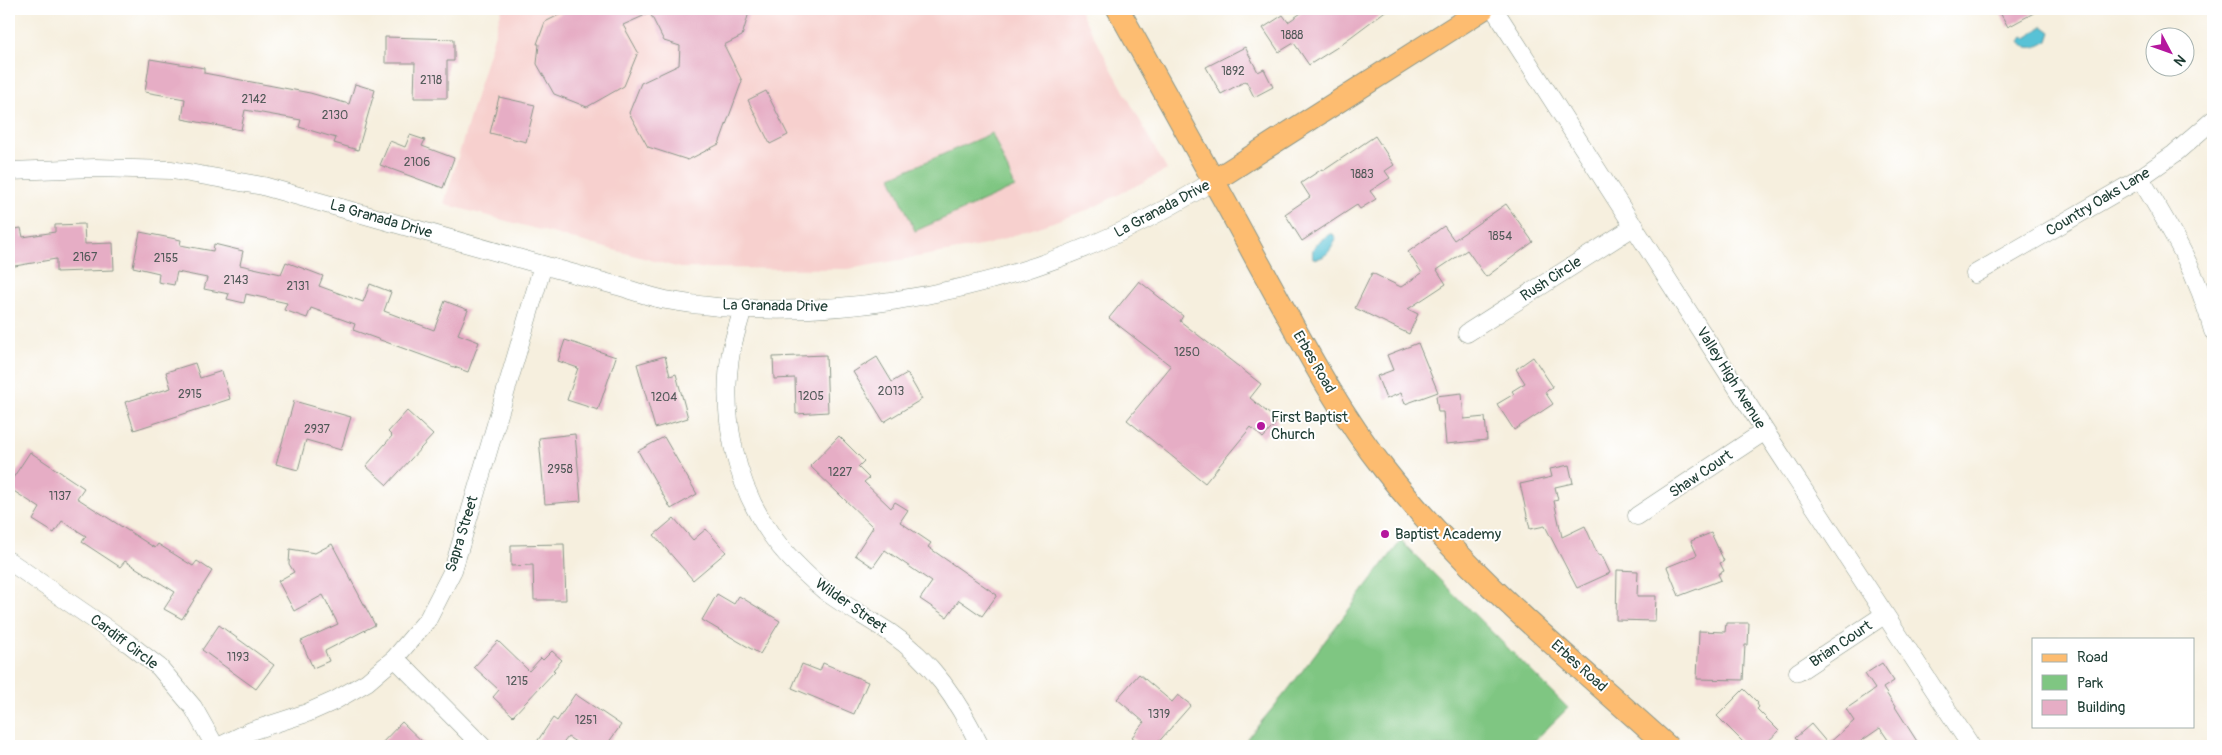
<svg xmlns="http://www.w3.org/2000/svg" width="2222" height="755" font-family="Pangolin,sans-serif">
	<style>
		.built { fill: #f7d0ce }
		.green { fill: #7fc682; stroke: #4f825b }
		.water { fill: #59c2d6; stroke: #3c8085 }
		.building { fill: #e6adc5 }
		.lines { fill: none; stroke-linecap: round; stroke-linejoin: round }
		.minor-casing { stroke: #8a9689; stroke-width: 19 }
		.major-casing { stroke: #8a9689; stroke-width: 24 }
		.minor { stroke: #fff; stroke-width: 18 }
		.major { stroke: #fdbc70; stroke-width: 22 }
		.poi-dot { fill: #b5179e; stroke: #fff; stroke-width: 2 }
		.labels { text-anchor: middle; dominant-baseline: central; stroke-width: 4; stroke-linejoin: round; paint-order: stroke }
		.number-label { font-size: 12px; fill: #515958 }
		.street-label { font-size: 15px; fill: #1f3d34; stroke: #fff }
		.poi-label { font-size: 15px; fill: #1f3d34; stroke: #fff; text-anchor: start }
	</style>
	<rect width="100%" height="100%" fill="#fff"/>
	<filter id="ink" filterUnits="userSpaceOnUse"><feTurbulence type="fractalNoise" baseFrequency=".02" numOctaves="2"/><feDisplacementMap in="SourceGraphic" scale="10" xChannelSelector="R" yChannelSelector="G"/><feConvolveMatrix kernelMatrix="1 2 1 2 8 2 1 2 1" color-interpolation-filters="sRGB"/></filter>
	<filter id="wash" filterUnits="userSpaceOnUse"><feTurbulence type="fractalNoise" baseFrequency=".0096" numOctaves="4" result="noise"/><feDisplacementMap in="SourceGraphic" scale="20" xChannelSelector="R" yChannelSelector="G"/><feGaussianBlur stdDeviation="1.12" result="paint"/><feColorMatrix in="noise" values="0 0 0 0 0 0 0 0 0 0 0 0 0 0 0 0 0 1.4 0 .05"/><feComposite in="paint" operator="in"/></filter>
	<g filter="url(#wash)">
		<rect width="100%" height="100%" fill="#f6efde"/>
		<path class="built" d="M502,9H1079L1167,170L1090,209L986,245L848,269L680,268L444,204Z"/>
		<path class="green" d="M992,133L1015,187L915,231L891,177Z
			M1401,541L1568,708L1529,746H1241L1287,691Z"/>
		<path class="water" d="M2043,26L2051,32L2048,41C2038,47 2028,52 2020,41L2023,36L2026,38C2032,36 2037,29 2043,26Z
			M1330,234H1333L1336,238C1333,248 1324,261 1313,258C1310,245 1320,241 1330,234Z"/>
		<g id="blocks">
			<path class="building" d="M571,9H750L742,36L724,45L742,81L719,144L688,160L648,147L629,113L641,83L679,65L680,46L664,41L650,13L623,25L638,52L624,86L587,107L554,94L537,64L539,44H537L545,22Z
				M1307,9H1388L1336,48L1309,65L1294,43L1279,52L1263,28L1283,15L1288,22Z
				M1998,9H2041L2008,27Z
				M385,37L454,39V61H447V98H414L415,63H385Z
				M1245,47L1258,72L1264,69L1273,87L1254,97L1246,81L1221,94L1206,67Z
				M150,59L204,68V73L310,93L349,104L355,84L375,90L358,150L334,143L336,138L299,127L301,120L245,110L241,130L182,119L185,99L145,92Z
				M766,91L788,135L770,144L748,100Z
				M499,97L535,105L526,142L490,133Z
				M410,135L425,140L422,146L454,158L443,188L380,165L390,141L405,147Z
				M1375,136L1394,165L1385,171L1390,178L1370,191L1376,199L1360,209L1357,205L1302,241L1285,214L1310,197L1301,183L1322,169L1323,171Z
				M1506,204L1533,242L1486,277L1467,250L1437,270L1446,284L1408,309L1418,314L1409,334L1355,308L1372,273L1401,287L1422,273L1408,252L1444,226L1454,240Z
				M84,224L85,244L113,243L114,270L56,272V259L9,267V230L21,228L23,237L55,232V225Z
				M140,232L181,240L180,245L213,251L214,244L243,251L240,265L281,274L286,262L323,276L319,286L363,302L370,284L391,292L384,311L434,330L445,301L468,310L458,334L479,342L468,372L353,330L355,324L311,308L307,318L284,310L287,303L246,294L244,303L227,299L229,294L204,289L207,278L177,272L174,285L158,282L159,273L133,267Z
				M1139,281L1183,316L1180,321L1261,384L1250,398L1278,421L1263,438L1251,427L1205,483L1127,420L1171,366L1109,318Z
				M565,340L616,357L598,410L567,400L578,368L558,361Z
				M1418,343L1438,392L1405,404L1401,393L1386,399L1377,376L1393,370L1387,355Z
				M826,355L828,412L796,414L795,378L774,379L773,357Z
				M665,356L670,376L676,374L688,418L655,428L637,364Z
				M877,357L892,382L907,373L922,399L884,422L853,372Z
				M1533,357L1553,387L1545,392L1553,404L1514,430L1497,404L1514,394L1512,391L1525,383L1516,369Z
				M195,363L200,378L222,371L230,399L134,430L125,402L171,388L166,372Z
				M1462,393L1464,419L1485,417L1487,440L1446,444L1443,412H1438L1436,396Z
				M294,401L351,417L341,450L306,440L298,470L276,464Z
				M407,411L433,435L387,485L366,466L392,436L388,432Z
				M575,434L581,501L545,504L539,438Z
				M839,436L864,461L858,467L869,478L864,482L891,508L895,502L908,510L900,522L931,543L928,547L997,595L982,616L959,600L947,617L920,599L932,582L885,550L873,567L855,555L873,527L810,466Z
				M664,437L697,494L671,509L638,451Z
				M30,452L84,488L77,498L155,548L158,544L193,566L197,561L212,571L182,619L164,609L175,592L125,561L120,567L82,542L86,536L62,521L54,533L33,520L40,508L9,488V484Z
				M1569,465L1573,483L1555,487L1558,500L1554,501L1562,537L1585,526L1598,555L1602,556L1610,573L1577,588L1545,526L1530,529L1520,484L1552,477L1550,469Z
				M674,518L693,540L706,529L726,552L693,580L654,535Z
				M1711,533L1724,561L1720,563L1724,571L1718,574L1721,580L1679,596L1667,567L1697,555L1691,541Z
				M332,544L375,625L325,651L329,661L313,668L301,641L338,624L323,595L294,611L278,581L294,572L289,564L290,549L315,553Z
				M564,544L566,600H534L533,565L511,566V545Z
				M1617,570L1638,571L1637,596H1656L1655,621L1616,620Z
				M717,594L734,604L739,596L780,621L760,654L702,620Z
				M1726,623H1749L1748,645H1745L1743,680L1697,679L1699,631L1725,632Z
				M219,625L274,665L256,689L202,650Z
				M498,641L529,671L541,658L543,660L552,651L562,660L553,670L555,671L513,716L493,697L499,690L474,667Z
				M823,663L868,682L854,714L792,688L802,664L820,671Z
				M1882,663L1894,681L1883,688L1920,746H1892L1880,728L1854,746H1802L1795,738L1811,724L1828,744L1854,721L1846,709L1875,689L1865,674Z
				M1139,674L1172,702L1178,695L1191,705L1155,746H1143L1132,737L1144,722L1117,699Z
				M1744,689L1758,703L1757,704L1759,707L1757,709L1779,731L1763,746H1747L1717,716Z
				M575,694L621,725L606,746H582L568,737L561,746H534L553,718L557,721Z
				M402,722L427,746H379Z"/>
		</g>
	</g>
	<g filter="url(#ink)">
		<use href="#blocks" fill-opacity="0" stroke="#8a9689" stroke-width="1"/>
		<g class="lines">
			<defs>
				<path id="minor" d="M1494,9L1765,431L1971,746
					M9,171L95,168L172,170L263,186C353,211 442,237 532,262C561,270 589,278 618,286C634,291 650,297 666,300C812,326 980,297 1114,235C1149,219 1182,200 1215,180
					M2140,178C2170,227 2199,275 2213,331
					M1975,274L2134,182L2174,154L2213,120
					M743,308C739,323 734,337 731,352C720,413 735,483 770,533C785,555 805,574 825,591C845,606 868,618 889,632C933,662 957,699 980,746
					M1467,333L1635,226
					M1637,516L1765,431
					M9,561L128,643L159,667L193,707L215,746
					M395,658L482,746
					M1798,672L1884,615
					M220,746L251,731L307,713L334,701L367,682L395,658L428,619L453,570L543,265"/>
				<path id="major" d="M1118,9C1165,93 1212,177 1258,262C1297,332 1334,406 1384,469C1465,573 1570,658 1667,746
					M1215,180L1483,9"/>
			</defs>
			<use href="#minor" class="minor-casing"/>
			<use href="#major" class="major-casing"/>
			<use href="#minor" class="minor"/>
			<use href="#major" class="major"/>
		</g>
	</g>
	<g class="poi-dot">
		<circle cx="1261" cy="426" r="5"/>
		<circle cx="1385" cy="534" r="5"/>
	</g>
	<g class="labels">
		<g class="number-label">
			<text x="1292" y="35">1888</text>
			<text x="1233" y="71">1892</text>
			<text x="431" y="80">2118</text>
			<text x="254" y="99">2142</text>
			<text x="335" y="115">2130</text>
			<text x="417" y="162">2106</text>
			<text x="1362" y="174">1883</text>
			<text x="1500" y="236">1854</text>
			<text x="85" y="257">2167</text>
			<text x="166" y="258">2155</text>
			<text x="236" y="280">2143</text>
			<text x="298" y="286">2131</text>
			<text x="1187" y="352">1250</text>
			<text x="891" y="391">2013</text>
			<text x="190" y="394">2915</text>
			<text x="811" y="396">1205</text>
			<text x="664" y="397">1204</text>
			<text x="317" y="429">2937</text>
			<text x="560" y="469">2958</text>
			<text x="840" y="472">1227</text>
			<text x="60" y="496">1137</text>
			<text x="238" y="657">1193</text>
			<text x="517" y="681">1215</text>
			<text x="1159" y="714">1319</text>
			<text x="586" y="720">1251</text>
		</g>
		<g class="street-label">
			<text transform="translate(2098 202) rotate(-31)">Country Oaks Lane</text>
			<text transform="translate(1162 209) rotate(-28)">La Granada Drive</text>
			<text transform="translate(381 219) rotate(16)">La Granada Drive</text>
			<text transform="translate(1551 279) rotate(-33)">Rush Circle</text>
			<text transform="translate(775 306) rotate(1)">La Granada Drive</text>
			<text transform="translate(1314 362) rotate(60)">Erbes Road</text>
			<text transform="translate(1731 378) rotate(58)">Valley High Avenue</text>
			<text transform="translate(1701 474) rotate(-34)">Shaw Court</text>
			<text transform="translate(462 534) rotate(-73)">Sapra Street</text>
			<text transform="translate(851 606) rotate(35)">Wilder Street</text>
			<text transform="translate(124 642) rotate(37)">Cardiff Circle</text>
			<text transform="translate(1841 644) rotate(-34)">Brian Court</text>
			<text transform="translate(1579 666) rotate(42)">Erbes Road</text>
		</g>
		<g class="poi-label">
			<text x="1271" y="417">First Baptist<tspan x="1271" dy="17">Church</tspan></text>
			<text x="1395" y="534">Baptist Academy</text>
		</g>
	</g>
	<rect width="2222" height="755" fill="none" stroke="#fff" stroke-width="30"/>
	<rect x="2032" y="638" width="162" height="90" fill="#ffffff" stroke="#a5b1ae"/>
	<rect x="2042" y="654" width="25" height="8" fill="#fdbc70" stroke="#a5b1ae"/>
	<text x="2077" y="662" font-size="15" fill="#1f3d34">Road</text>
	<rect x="2042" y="675" width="25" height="15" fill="#7fc682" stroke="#a5b1ae"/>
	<text x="2077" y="688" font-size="15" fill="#1f3d34">Park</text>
	<rect x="2042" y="700" width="25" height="15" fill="#e6adc5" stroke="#a5b1ae"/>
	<text x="2077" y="712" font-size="15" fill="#1f3d34">Building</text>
	<g transform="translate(2170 52) rotate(131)"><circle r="24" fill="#ffffff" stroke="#a5b1ae"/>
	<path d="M0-4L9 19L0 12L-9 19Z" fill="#b5179e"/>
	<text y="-8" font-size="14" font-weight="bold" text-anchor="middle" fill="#1f3d34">N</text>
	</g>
</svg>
